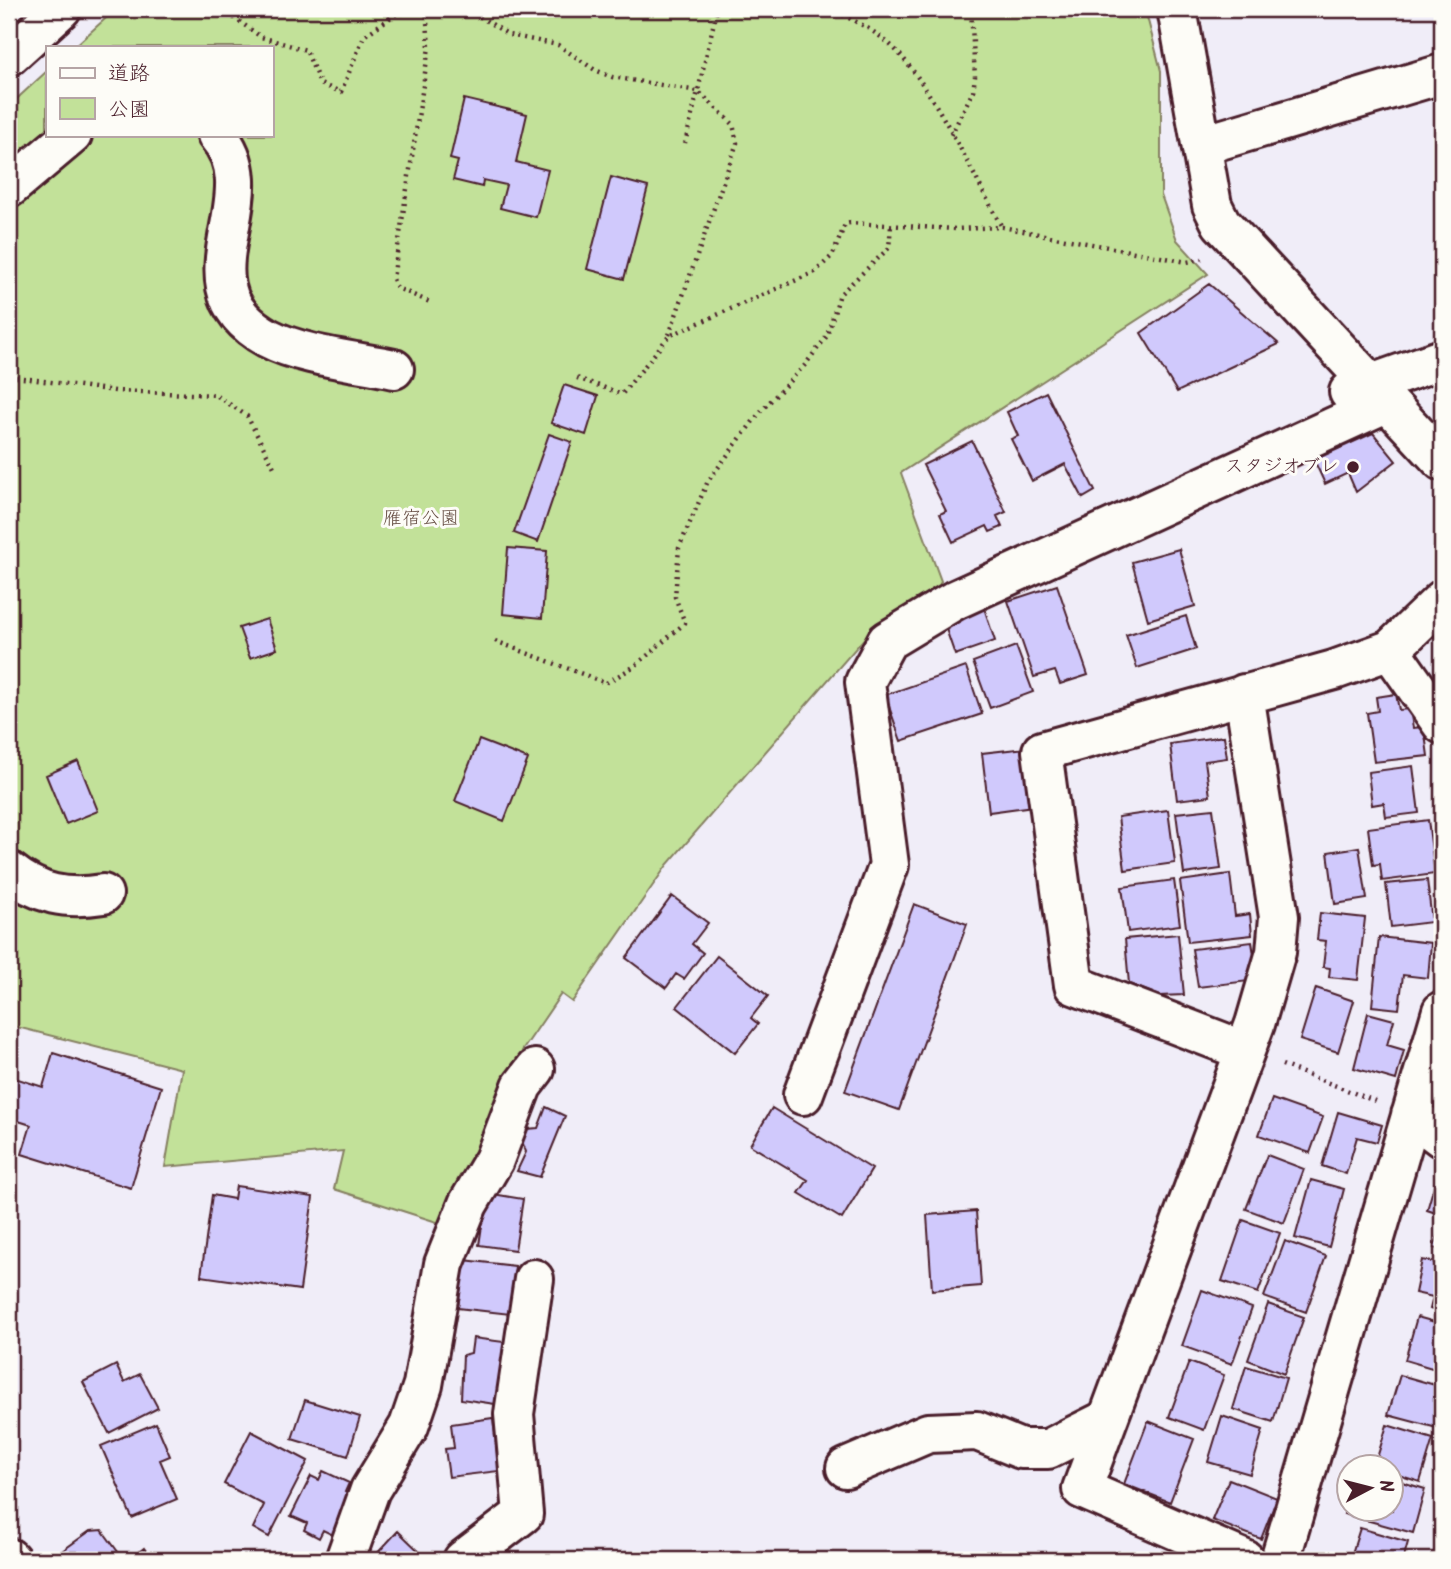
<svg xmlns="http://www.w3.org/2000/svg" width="1451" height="1569" font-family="Kalam,'Klee One',sans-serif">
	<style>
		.green { fill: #c2e199; stroke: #868062; stroke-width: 2 }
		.building { fill: #d0c9fc; stroke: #4a1f2b; stroke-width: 2 }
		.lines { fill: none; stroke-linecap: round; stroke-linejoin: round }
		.minor-casing { stroke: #4a1f2b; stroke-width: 44 }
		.path { stroke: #4a1f2b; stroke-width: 4.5; stroke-dasharray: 2 5; stroke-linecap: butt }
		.minor { stroke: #fdfcf7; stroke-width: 38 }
		.poi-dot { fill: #4a1f2b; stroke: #fdfcf7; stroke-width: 2.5 }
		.labels { text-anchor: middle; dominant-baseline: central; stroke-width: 6; stroke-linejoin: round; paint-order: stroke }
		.poi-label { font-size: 19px; fill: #4a1f2b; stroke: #fdfcf7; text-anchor: end }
		.park-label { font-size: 19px; fill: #685046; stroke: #fdfcf7 }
	</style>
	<rect width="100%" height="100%" fill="#f0edf8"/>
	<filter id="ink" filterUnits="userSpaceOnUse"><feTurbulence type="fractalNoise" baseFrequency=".0143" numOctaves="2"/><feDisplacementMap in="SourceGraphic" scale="14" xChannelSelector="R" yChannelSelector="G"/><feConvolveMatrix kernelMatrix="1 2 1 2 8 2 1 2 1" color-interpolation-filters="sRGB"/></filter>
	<g filter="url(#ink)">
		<path class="green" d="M116,9H1145L1161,71V195L1177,240L1208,274L901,473L941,581L933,605L868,634L667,865L572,1002L561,994L522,1051L523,1072L443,1224L334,1189L343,1151L165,1167L182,1069L9,1025V106L47,71V135H271V47H74Z"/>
		<path class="building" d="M464,99L527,114L516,162L548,170L536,217L500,208L506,185L483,180L482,187L453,180L458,161L450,159Z
			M611,177L648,187L624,279L587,269Z
			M1209,284L1279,344L1177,392L1141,333Z
			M564,385L598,396L586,435L551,423Z
			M1046,392L1095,491L1083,498L1065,464L1032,481L1011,439L1018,436L1007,412Z
			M1373,433L1396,461L1356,492L1348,473L1325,484L1314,460Z
			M549,434L572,442L538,542L514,533Z
			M972,441L1006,512L997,516L1002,527L990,532L987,526L953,542L940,514L946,511L923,465Z
			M508,548L547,551L542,618L503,614Z
			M1179,549L1195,606L1148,620L1132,562Z
			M1057,585L1088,675L1060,684L1055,671L1034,677L1008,601Z
			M984,608L995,641L955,655L944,623Z
			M1186,616L1196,649L1137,668L1126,635Z
			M267,619L277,649L250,658L239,628Z
			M1016,646L1033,692L990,708L973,662Z
			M966,667L982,714L901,741L885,695Z
			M1396,694L1399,710L1410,709L1413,728L1424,727L1428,756L1374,762L1367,713L1378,711L1376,697Z
			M1224,736L1227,758L1205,761L1210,796L1177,800L1170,744Z
			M479,740L528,759L504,821L455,801Z
			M1026,748L1034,806L989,812L982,753Z
			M78,761L98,811L66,824L46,775Z
			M1413,766L1419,813L1386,817L1384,803L1372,805L1368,772Z
			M1213,809L1221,869L1184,874L1176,813Z
			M1168,810L1175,863L1125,870L1118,817Z
			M1428,820L1435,874L1382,881L1380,864L1373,865L1368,828Z
			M1359,847L1367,899L1335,904L1328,852Z
			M1230,874L1235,916L1250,914L1252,935L1188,942L1180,881Z
			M1174,880L1180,925L1128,932L1122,887Z
			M1427,880L1432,922L1391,927L1386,884Z
			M672,896L708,923L692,944L703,953L684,979L676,974L666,988L626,958Z
			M914,904L967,924L899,1110L845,1091Z
			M1320,913L1365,918L1358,980L1329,977L1330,968L1323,967L1326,941L1317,940Z
			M1178,934L1184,995L1160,996L1129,984L1125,939Z
			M1379,937L1431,943L1428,978L1403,975L1399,1009L1372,1006Z
			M1252,942L1258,980L1198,987L1192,949Z
			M717,956L768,996L751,1018L758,1024L735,1053L677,1007Z
			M1316,988L1354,1001L1338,1052L1300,1040Z
			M1368,1013L1394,1020L1387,1045L1404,1050L1396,1080L1354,1068Z
			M53,1053L161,1087L131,1188L22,1154L31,1125L9,1118V1076L43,1087Z
			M1272,1099L1323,1117L1310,1153L1259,1135Z
			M546,1107L565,1116L540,1177L517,1171L526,1152L522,1141L527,1129L538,1128Z
			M772,1108L872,1169L842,1219L799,1193L808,1180L750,1145Z
			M1338,1112L1382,1125L1377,1142L1357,1137L1346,1174L1322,1166Z
			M1267,1155L1304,1169L1284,1223L1246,1209Z
			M1436,1179L1442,1181V1215L1427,1210Z
			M1311,1180L1344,1189L1329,1247L1295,1238Z
			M236,1186L313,1197L300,1290L201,1276L212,1195L234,1199Z
			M487,1193L523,1199L515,1250L479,1245Z
			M976,1211L981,1286L932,1290L927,1215Z
			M1243,1220L1280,1233L1258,1293L1222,1281Z
			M1442,1221V1250L1434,1248Z
			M1285,1241L1326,1256L1306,1312L1264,1297Z
			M464,1260L515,1266L510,1314L458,1308Z
			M1422,1260L1442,1264V1313L1430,1309L1433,1297L1415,1293Z
			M1202,1290L1252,1308L1232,1364L1182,1346Z
			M1268,1304L1304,1317L1284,1374L1248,1360Z
			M1417,1317L1442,1324V1371L1405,1360Z
			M473,1338L504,1342L498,1384L503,1388L502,1405L461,1399L463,1355L471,1353Z
			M1189,1362L1224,1375L1204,1430L1169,1417Z
			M116,1365L124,1382L140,1374L158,1408L109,1433L83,1382Z
			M1246,1366L1286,1378L1273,1422L1233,1409Z
			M1400,1375L1442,1387V1408L1437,1428L1388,1415Z
			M305,1400L360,1417L348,1456L292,1439Z
			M1222,1416L1263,1430L1250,1474L1208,1462Z
			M493,1418L499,1471L449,1477L445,1449L454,1448L451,1424Z
			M1148,1421L1194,1439L1170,1502L1124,1484Z
			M156,1423L170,1456L160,1460L177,1499L132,1518L101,1446Z
			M1387,1425L1433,1439L1420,1482L1392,1473V1468H1374Z
			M251,1431L308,1461L269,1537L253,1528L264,1505L224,1484Z
			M323,1471L349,1483L345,1492L358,1499L339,1538L323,1530L319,1538L304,1530L307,1523L291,1516L311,1476L319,1480Z
			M1229,1479L1277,1498L1261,1539L1212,1520Z
			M1392,1479L1425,1489L1413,1533L1344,1514L1350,1495V1510H1392Z
			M1360,1528L1408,1542L1403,1560H1350Z
			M102,1530L124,1560H68L62,1551L90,1531Z
			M398,1531L428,1560H371Z
			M144,1548L153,1560H129Z"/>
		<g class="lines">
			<defs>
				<path id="minor" d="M1177,9L1212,205L1221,223L1442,461
					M9,56L61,9
					M217,135C273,197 172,285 268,338C302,356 357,361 394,369
					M1203,145L1442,74
					M9,188L72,135
					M1349,392L1442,359
					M1390,650L1442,724
					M1244,694L1279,917L1276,952L1255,1024L1082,1489L1245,1560
					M9,871C39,895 66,900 103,894
					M1245,1051L1074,985L1042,751L1334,670L1390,650L1442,600
					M803,1095L889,865L865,682L887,641L955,600L1388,402
					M1411,1115L1442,1138
					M846,1468L928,1433L977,1431L1021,1449H1048L1106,1420
					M9,1558L11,1560
					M345,1560L370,1490L409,1426L423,1385L444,1264L468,1204L494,1160L522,1086L535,1069
					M463,1560L523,1514L514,1414L534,1279
					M1280,1560L1442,1011"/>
			</defs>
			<use href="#minor" class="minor-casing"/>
			<path class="path" d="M222,9L261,37L306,50L320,84L341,92L364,36L394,15L419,9
				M426,9L429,47L393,279L397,288L432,303
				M468,9L509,35L558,45L595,70L612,77L698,91L685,143
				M830,9C849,18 869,27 886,41C927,74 974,177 1002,227
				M951,135L973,91L975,77L971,9
				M669,335L737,143L733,124L698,91L717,9
				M9,376L115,391L216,395L247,416L275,469
				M577,378L622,394L669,336L815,272L833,255L845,224L850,223L956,229L1002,227L1187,262L1202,259
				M495,641L606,683L635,666L685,623L675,597L679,548L708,481L761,411L805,365L827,336L840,294L889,248L891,226
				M1282,1065L1375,1101"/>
			<use href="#minor" class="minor"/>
		</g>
	</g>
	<circle class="poi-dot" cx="1353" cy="467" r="7"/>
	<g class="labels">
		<g class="poi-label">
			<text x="1339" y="467">スタジオブレ</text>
		</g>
		<g class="park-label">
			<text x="421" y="519">雁宿公園</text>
		</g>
	</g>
	<rect width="1451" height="1569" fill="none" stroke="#fdfcf7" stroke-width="35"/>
	<rect x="18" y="18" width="1416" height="1534" fill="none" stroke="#4a1f2b" stroke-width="2.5" filter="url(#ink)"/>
	<rect x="46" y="46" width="228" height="91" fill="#fdfcf7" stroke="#b5a4a5" stroke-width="2"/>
	<rect x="60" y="68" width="35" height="10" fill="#fdfcf7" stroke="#b5a4a5" stroke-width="2"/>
	<text x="108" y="80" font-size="21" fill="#4a1f2b">道路</text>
	<rect x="60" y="98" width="35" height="21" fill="#c2e199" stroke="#b5a4a5" stroke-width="2"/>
	<text x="108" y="116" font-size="21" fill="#4a1f2b">公園</text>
	<g transform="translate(1370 1488) rotate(83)"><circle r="33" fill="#fdfcf7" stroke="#b5a4a5" stroke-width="2"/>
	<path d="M0-5L12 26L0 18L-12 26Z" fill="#4a1f2b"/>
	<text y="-10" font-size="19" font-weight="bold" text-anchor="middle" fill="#4a1f2b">N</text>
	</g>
</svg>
